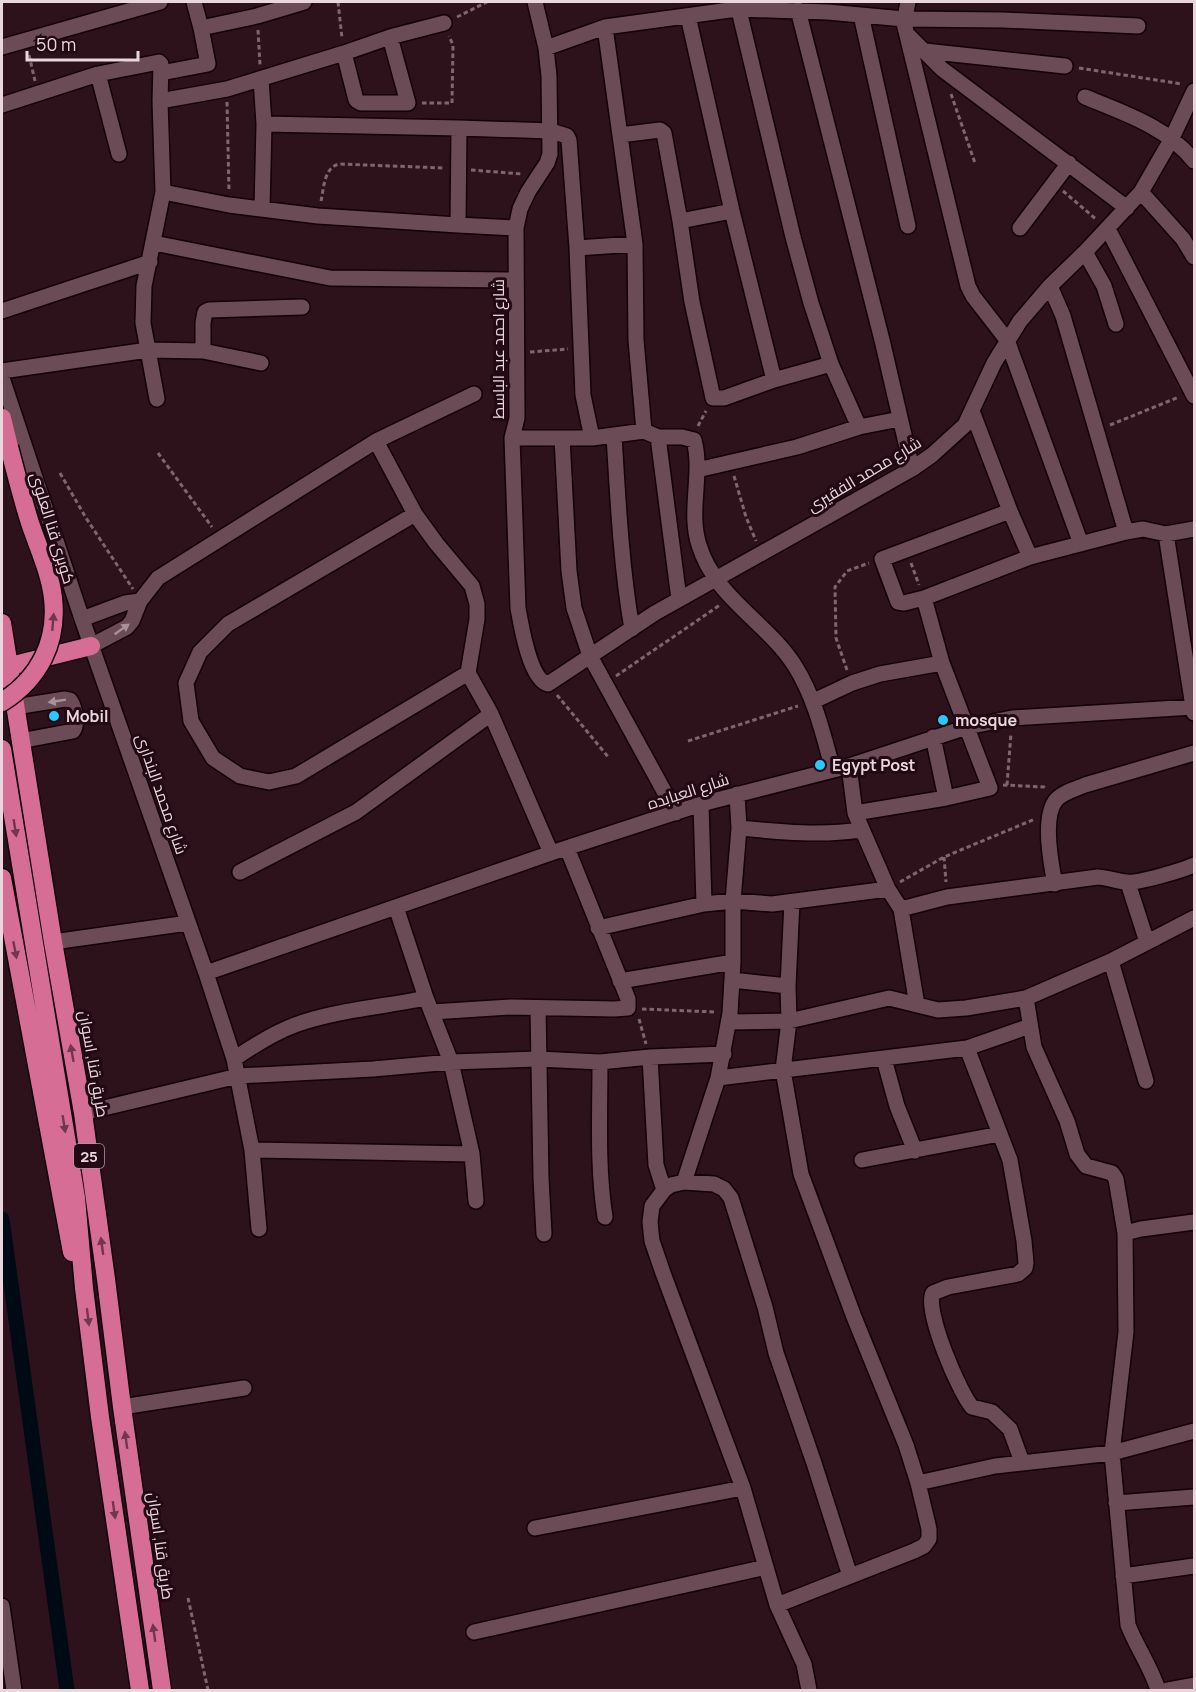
<svg xmlns="http://www.w3.org/2000/svg" width="1196" height="1692" font-family="Manrope,Cairo,sans-serif">
	<style>
		.lines { fill: none; stroke-linecap: round; stroke-linejoin: round }
		.canal { stroke: #000a14; stroke-width: 15 }
		.minor-casing { stroke: #130107; stroke-width: 18 }
		.highway-casing { stroke: #130107; stroke-width: 21 }
		.path { stroke: #7e666f; stroke-width: 3; stroke-dasharray: 4.5 3; stroke-linecap: butt }
		.minor { stroke: #6b4b55; stroke-width: 15 }
		.highway { stroke: #d66d95; stroke-width: 18 }
		.highway-bridge-casing { stroke: #130107; stroke-width: 21; stroke-linecap: butt }
		.highway-bridge { stroke: #d66d95; stroke-width: 18 }
		.oneway { fill: #73364e }
		.oneway2 { fill: #aa9199 }
		.poi-dot { fill: #29c8ff; stroke: #220913; stroke-width: 2 }
		.labels { text-anchor: middle; dominant-baseline: central; stroke-width: 6; stroke-linejoin: round; paint-order: stroke }
		.shield { fill: #220913; stroke: #ae99a0; stroke-width: 1.5 }
		.shield-label { font-size: 15px; font-weight: bold; fill: #ead7dd }
		.street-label { font-size: 16px; fill: #ead7dd; stroke: #220913 }
		.poi-label { font-size: 16px; font-weight: bold; fill: #ead7dd; stroke: #220913; text-anchor: start }
	</style>
	<rect width="100%" height="100%" fill="#2d121c"/>
	<g class="lines">
		<path class="canal" d="M2,1219L67,1690"/>
		<defs>
			<path id="minor" d="M194,2L201,28L257,16L304,2
				M535,2L546,48L549,76L550,154L547,163L528,192L520,209L516,228L517,418L512,438L518,608C521,625 530,680 548,684L655,613L912,469L932,455L965,425L994,363L1020,321L1050,286L1085,252L1141,192L1171,140L1194,91
				M737,2L793,237L811,303L831,364L859,427
				M908,2L904,23L968,286L973,296L1007,340L1081,544
				M798,10L882,340L912,469
				M861,15L908,226
				M688,16L732,211L774,380
				M605,27L635,244L636,340L644,431
				M908,35L942,69L1127,208
				M2,47L160,2
				M546,48L605,27L737,9L828,12L904,19L1003,20L1138,26
				M925,51L1065,66
				M344,53L356,100L361,103H408L390,37
				M161,73L208,64L201,28
				M98,74L119,154
				M261,79L264,124L262,209
				M1085,97C1124,113 1167,127 1194,161
				M160,101L227,89L344,53L390,37L444,23
				M2,105L98,74L159,62L161,64L160,101L163,192L144,286L143,323L148,350L2,371
				M264,124L459,128L551,131L567,136L569,140L577,248L583,395L592,438
				M620,135L660,130L664,133L680,221L692,302L713,398H724L774,380L831,364
				M163,192L229,205L318,216L458,225L459,128
				M1141,192L1183,239L1194,257
				M680,221L732,211
				M458,225L516,228
				M1020,228L1069,163
				M1108,229L1194,396
				M154,243L330,278L516,280
				M577,248L635,244
				M1085,252L1104,286L1116,324
				M1050,286L1063,316L1126,532
				M2,311L150,262
				M203,351L261,363
				M2,378L82,619L206,973L234,1059L252,1150L259,1229
				M157,399L148,350L203,351V323L205,312L209,310L302,307
				M972,411L1010,511L1030,557
				M614,436C618,500 621,565 632,629
				M658,437L679,599
				M512,438H592L644,431L658,437H682L694,440C703,474 688,511 699,545C715,598 767,622 795,666C815,698 823,734 833,770
				M562,438L569,571L574,608L590,656L676,813
				M376,441L415,514L436,543L472,586L477,604V619L468,673L491,714L551,853
				M697,470L797,447L859,427L900,419
				M1010,511L882,559L898,602L904,603L924,598L1030,557L1126,532L1143,529L1166,534L1194,529
				M415,514L228,624L200,652L186,683L191,721L213,758L240,776L269,782L296,776L468,673
				M1166,534L1194,713
				M82,619L125,603L140,601
				M91,646L127,627L132,621L140,601L158,578L376,441L474,394
				M814,701L852,683L880,674L942,663
				M15,707L65,699L70,700C75,707 78,724 73,731L20,741
				M933,737L946,798
				M849,766L855,813L888,889L901,909L917,1005
				M701,804L704,904
				M855,813L946,798L990,788L942,663L924,598
				M739,828C781,832 820,836 861,830
				M240,872L356,812L491,714
				M1128,883L1147,942
				M1055,884C1051,864 1042,817 1056,800C1063,792 1076,789 1085,785L1194,753
				M792,902L788,986L789,1021L783,1070L801,1174L854,1317L906,1445L918,1483L929,1529V1539L924,1546L914,1551L777,1605L743,1488L663,1273L652,1241L650,1222L652,1206L664,1190L671,1185L684,1182L714,1184L724,1189L731,1198L765,1307L776,1353L814,1463L850,1576
				M396,907L426,998L451,1062L472,1154L476,1201
				M901,909L947,897L1098,877C1109,878 1116,881 1126,882C1137,884 1183,870 1194,865
				M598,928L704,904L733,901L772,904L888,889
				M53,942L188,923
				M1111,961L1146,1081
				M206,973L551,853L701,804L849,766L967,727L1012,718L1194,707
				M732,980L788,986
				M620,981L733,962
				M1026,998L1034,1047L1067,1121L1077,1154L1086,1166L1112,1173L1116,1179L1125,1233
				M538,1008L541,1178L544,1234
				M432,1012L511,1007L614,1009L628,1008V999L567,848
				M729,1022L789,1021L889,998L938,1010L966,1008L1026,998L1111,961L1194,918
				M967,1048L1010,1160L1024,1241L1026,1263L1025,1268L1018,1274L948,1287L933,1293C924,1310 959,1392 972,1407L992,1412L1010,1429L1022,1462
				M650,1057L656,1165L664,1190
				M234,1059C253,1046 273,1033 295,1025C336,1010 383,1007 426,998
				M884,1059L897,1106L915,1151
				M600,1062C600,1114 597,1166 605,1217
				M718,1078L967,1048L1030,1026
				M83,1113L238,1076L373,1069L451,1062L538,1059L600,1062L650,1057L724,1054
				M252,1150L472,1154
				M862,1160L1000,1134
				M684,1182L718,1078L730,1013L733,962V901L739,828L737,794
				M122,1407L244,1388
				M918,1483L995,1466L1112,1453L1194,1431
				M1116,1503L1194,1497
				M535,1528L743,1488
				M1123,1576L1194,1566
				M777,1605L804,1664L809,1690
				M2,1606L14,1690
				M474,1632L766,1567
				M1158,1690C1151,1667 1137,1648 1128,1625L1112,1453L1126,1332L1125,1233L1141,1229L1194,1222
				M1167,1690L1194,1685"/>
			<path id="highway" d="M2,418L9,447
				M2,623L53,942L83,1113L106,1279L122,1407L162,1690
				M2,668L91,646
				M2,749L76,1198L84,1288L100,1417L140,1690
				M2,878L72,1252"/>
		</defs>
		<use href="#minor" class="minor-casing"/>
		<use href="#highway" class="highway-casing"/>
		<path class="path" d="M338,2L342,38
			M457,17L487,2
			M258,30L260,65
			M29,55L35,81
			M1079,68L1182,84
			M951,94L975,163
			M227,102L229,191
			M422,103H452L453,45L449,36
			M471,170L522,174
			M1063,191L1097,220
			M321,201C324,187 324,168 339,164L444,168
			M530,352L568,349
			M1110,425L1179,397
			M698,426L706,411
			M158,453L212,527
			M60,473L86,518L133,589
			M734,476L746,517L756,541
			M911,563L919,585
			M847,670L836,638L835,587L847,571L869,563
			M616,676L720,605
			M557,695L609,758
			M688,741L798,706
			M1003,785L1044,787L1047,789
			M1007,785L1011,733
			M944,857L946,882
			M900,882L944,857L1035,819
			M642,1009L716,1012
			M639,1019L646,1044
			M188,1598L208,1690"/>
		<use href="#minor" class="minor"/>
		<use href="#highway" class="highway"/>
		<defs>
			<path id="highway-bridge" d="M2,702C39,679 58,642 53,598C50,572 38,547 30,523C22,498 16,473 9,447"/>
		</defs>
		<use href="#highway-bridge" class="highway-bridge-casing"/>
		<use href="#highway-bridge" class="highway-bridge"/>
	</g>
	<defs><path id="oneway-solid" d="M-6-.8H1V-3.2L6.5 0L1 3.2V.8H-6Z" transform="scale(1.5)"/></defs>
	<g class="oneway">
		<use href="#oneway-solid" transform="translate(53 622) rotate(-85)"/>
		<use href="#oneway-solid" transform="translate(15 828) rotate(81)"/>
		<use href="#oneway-solid" transform="translate(15 950) rotate(79)"/>
		<use href="#oneway-solid" transform="translate(72 1053) rotate(-100)"/>
		<use href="#oneway-solid" transform="translate(64 1124) rotate(81)"/>
		<use href="#oneway-solid" transform="translate(102 1246) rotate(-98)"/>
		<use href="#oneway-solid" transform="translate(88 1317) rotate(83)"/>
		<use href="#oneway-solid" transform="translate(126 1440) rotate(-98)"/>
		<use href="#oneway-solid" transform="translate(114 1510) rotate(82)"/>
		<use href="#oneway-solid" transform="translate(154 1633) rotate(-98)"/>
	</g>
	<g class="oneway2">
		<use href="#oneway-solid" transform="translate(122 629) rotate(-35)"/>
		<use href="#oneway-solid" transform="translate(57 701) rotate(171)"/>
	</g>
	<g class="poi-dot">
		<circle cx="54" cy="716" r="6"/>
		<circle cx="943" cy="720" r="6"/>
		<circle cx="820" cy="765" r="6"/>
	</g>
	<g class="labels">
		<rect class="shield" x="74" y="1144" width="30" height="24" rx="4.5"/>
		<g class="shield-label">
			<text x="89" y="1156">25</text>
		</g>
		<g class="street-label">
			<text transform="translate(498 349) rotate(-90)">شارع احمد عبد الباسط</text>
			<text transform="translate(864 474) rotate(-31)">شارع محمد الفقيرى</text>
			<text transform="translate(53 528) rotate(73)">كوبرى قنا العلوى</text>
			<text transform="translate(688 791) rotate(-18)">شارع العبابده</text>
			<text transform="translate(162 794) rotate(71)">شارع محمد البندارى</text>
			<text transform="translate(94 1064) rotate(80)">طريق قنا, اسوان</text>
			<text transform="translate(161 1546) rotate(82)">طريق قنا, اسوان</text>
		</g>
		<g class="poi-label">
			<text x="66" y="716">Mobil</text>
			<text x="955" y="720">mosque</text>
			<text x="832" y="765">Egypt Post</text>
		</g>
	</g>
	<rect width="1196" height="1692" fill="none" stroke="#ead7dd" stroke-width="6"/>
	<path d="M27 51v9h111v-9" fill="none" stroke="#ead7dd" stroke-width="3"/>
	<text x="36" y="51" font-size="18" fill="#ead7dd" stroke="#220913" stroke-width="4.5" paint-order="stroke">50 m</text>
</svg>
